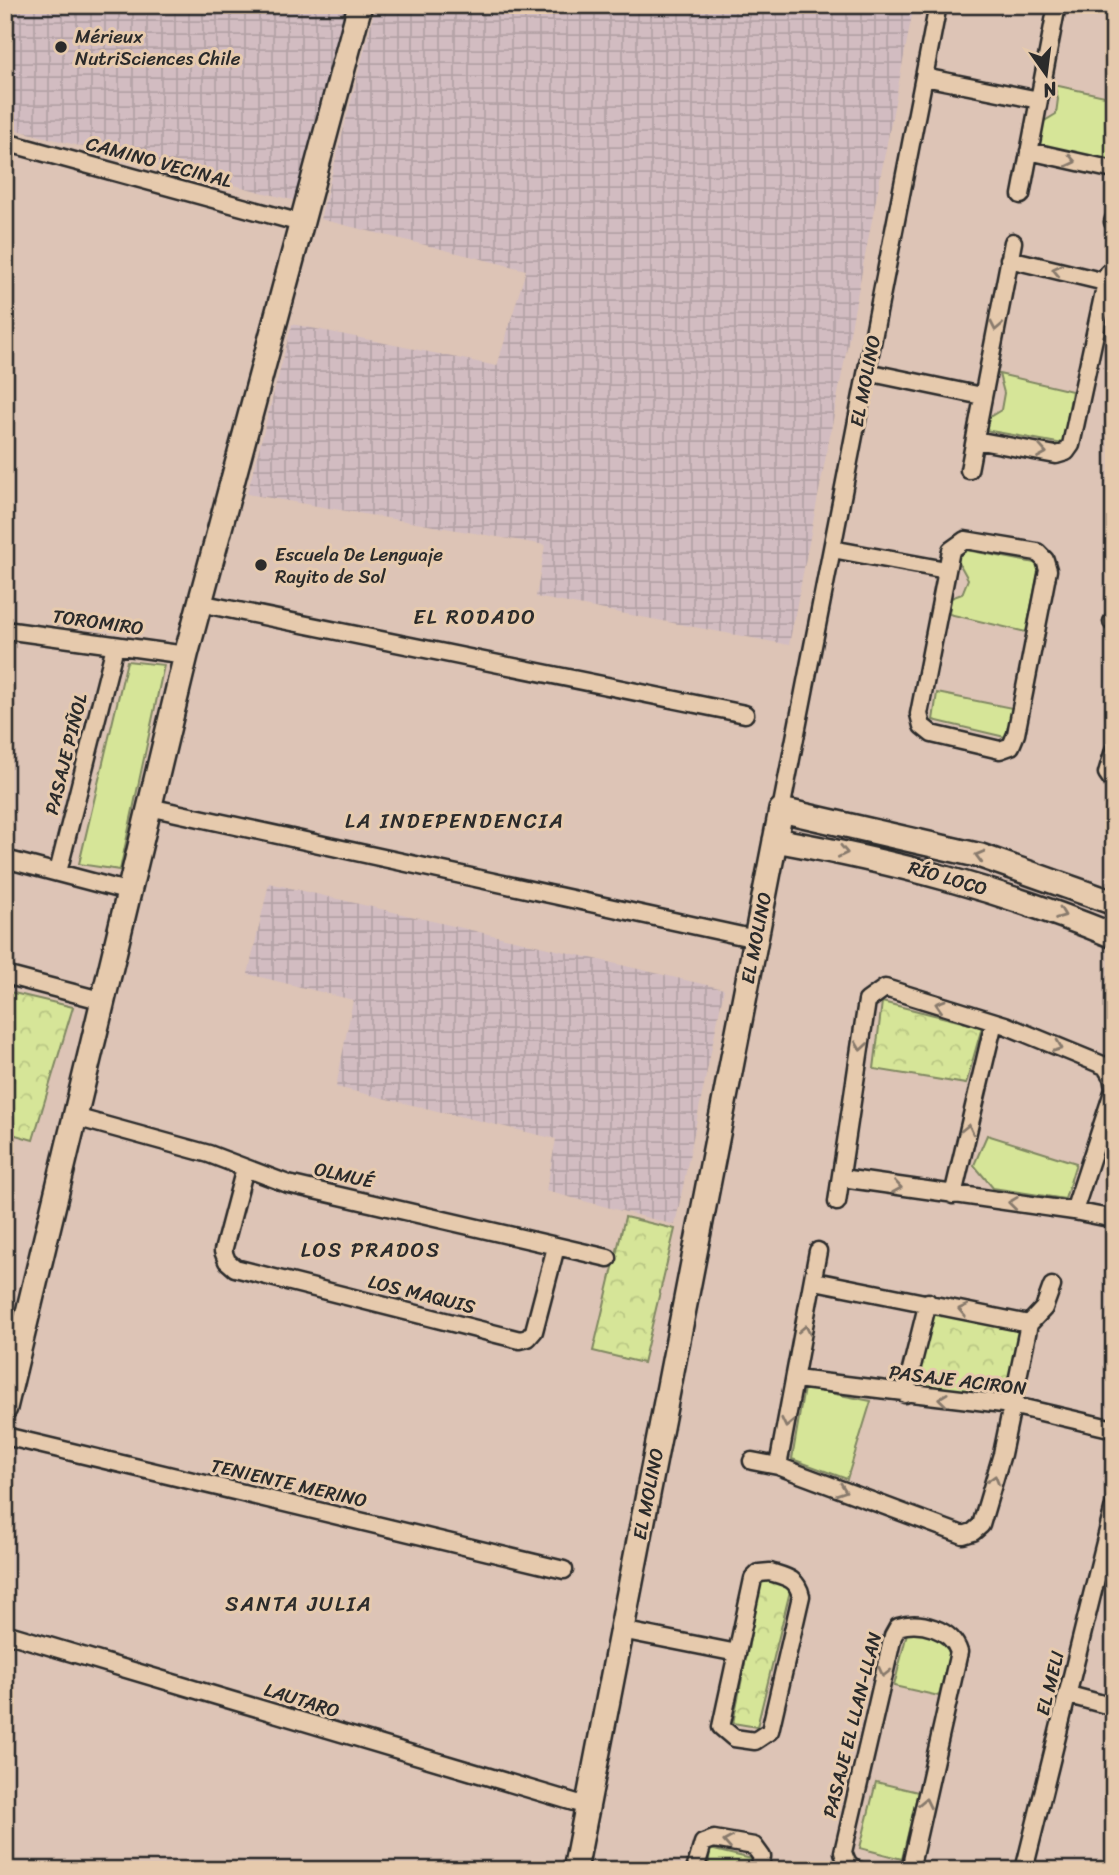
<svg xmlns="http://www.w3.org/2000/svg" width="1119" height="1875" font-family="Sriracha,sans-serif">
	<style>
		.industrial { fill: url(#industrial-grid) }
		.grass { fill: #d6e598; stroke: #808862; stroke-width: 2 }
		.park { fill: url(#park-crowns); stroke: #808862; stroke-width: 2 }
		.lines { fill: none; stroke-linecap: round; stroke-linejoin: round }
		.street-casing { stroke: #2b2b2b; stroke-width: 21 }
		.secondary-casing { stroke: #2b2b2b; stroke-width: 28 }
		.street { stroke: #e6caad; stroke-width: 16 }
		.secondary { stroke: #e6caad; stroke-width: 23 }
		.oneway { stroke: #887a6c }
		.poi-dot { fill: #2b2b2b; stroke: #e6caad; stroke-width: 2.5 }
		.labels { text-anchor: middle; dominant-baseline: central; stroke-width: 6; stroke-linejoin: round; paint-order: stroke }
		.poi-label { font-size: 19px; fill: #2b2b2b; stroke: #e6caad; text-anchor: start }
		.street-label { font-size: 19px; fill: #2b2b2b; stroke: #e6caad }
		.neighbourhood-label { font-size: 21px; letter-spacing: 2px; fill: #2b2b2b; stroke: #e6caad }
	</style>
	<defs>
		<pattern id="industrial-grid" width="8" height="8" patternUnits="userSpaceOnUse" patternTransform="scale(1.75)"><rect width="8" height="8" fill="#d2bcc1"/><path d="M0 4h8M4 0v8" fill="none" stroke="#b4a2a6"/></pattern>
		<pattern id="park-crowns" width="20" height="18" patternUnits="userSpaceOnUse" patternTransform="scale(1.75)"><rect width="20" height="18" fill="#d6e598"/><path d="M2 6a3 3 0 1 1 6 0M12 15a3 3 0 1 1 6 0" fill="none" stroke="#b8c583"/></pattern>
	</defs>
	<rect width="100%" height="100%" fill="#ddc4b6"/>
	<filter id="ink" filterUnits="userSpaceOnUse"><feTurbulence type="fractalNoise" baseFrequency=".0143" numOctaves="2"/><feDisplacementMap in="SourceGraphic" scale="14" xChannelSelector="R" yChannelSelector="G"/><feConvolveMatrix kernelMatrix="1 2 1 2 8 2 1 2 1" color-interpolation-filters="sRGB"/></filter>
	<g filter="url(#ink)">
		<path class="industrial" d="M5,5H346L296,201L5,127Z
			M376,5H914L789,645L536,597L545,545L247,494L292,324L497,366L526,270L320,219Z
			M269,883L724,989L675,1225L546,1191L556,1139L336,1087L353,1000L248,974Z"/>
		<path class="grass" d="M1054,85L1114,98L1113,161L1038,145L1043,122L1056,114L1058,99Z
			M999,374L1072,391L1063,444L985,430L988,418L1001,410L1004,393Z
			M961,549L1040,564L1026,632L949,614L951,598L962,594L968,579L958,561Z
			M127,661L164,665L120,870L79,864Z
			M937,693L1012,708L1009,738L933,720Z
			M987,1135L1076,1163L1065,1199L993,1188L974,1165Z
			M804,1388L871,1401L847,1479L792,1459Z
			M908,1629L952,1643L939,1696L894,1686Z
			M876,1782L918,1792L902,1859L860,1848Z
			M710,1849L756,1860L753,1870H708Z"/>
		<path class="park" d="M5,991L73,1007L33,1140L5,1132Z
			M882,1002L982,1027L966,1084L874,1069Z
			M625,1217L675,1229L643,1363L593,1351Z
			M931,1307L1021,1323L1004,1399L914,1384Z
			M762,1579L791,1587L757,1727L733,1723Z"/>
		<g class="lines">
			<defs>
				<path id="street" d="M924,77L1039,100
					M5,142L301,223
					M1029,151L1114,170
					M1021,195L1057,5
					M1113,222L1114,219
					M1009,259L1105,282
					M867,372L982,396
					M975,440L1056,455L1066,452L1071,445L1108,273
					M969,470L1013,242
					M965,540L1037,552L1045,560L1048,570L1016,734L1011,746L1000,750L932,734L922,726L919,714L951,550Z
					M832,549L946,570
					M199,603L745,714
					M1112,622H1114
					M5,630L186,655
					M1114,750L1107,773L1114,783
					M149,807L756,939
					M781,810L938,5
					M5,859L130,892
					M58,872L115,646
					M5,975L104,1001
					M75,1117L209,1154L288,1184L608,1258
					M245,1168L223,1251L227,1261L235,1268L520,1340L528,1338L534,1331L556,1247
					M842,1178L1074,1211L1114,1219
					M953,1195L994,1022
					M837,1202L867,1001L885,988L1005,1025L1105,1066L1112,1077L1114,1089L1074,1211
					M815,1281L1029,1324
					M5,1321L25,1327
					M796,1379L1011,1405L1114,1429
					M905,1394L928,1302
					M5,1436L564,1570
					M752,1461L778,1466L963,1535L973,1532L981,1525L1002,1454L1029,1324L1044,1308L1052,1286
					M778,1466L818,1251
					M770,1572C786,1577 797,1578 801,1596L770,1731L755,1741L734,1738L721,1727L753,1579L759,1573Z
					M621,1630L737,1653
					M5,1633L587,1806
					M1069,1695L1114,1707
					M695,1870L703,1843L714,1839L754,1846L762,1857L759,1870
					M858,1870C848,1868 846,1861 843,1852L893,1636L898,1627C920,1620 952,1629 959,1652L910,1870
					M1024,1870L1114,1506"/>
				<path id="secondary" d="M775,840C896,862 1000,889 1114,936
					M5,1408L186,655L360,5
					M575,1870L781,810L981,856L1114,903"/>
			</defs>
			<use href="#street" class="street-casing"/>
			<use href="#secondary" class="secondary-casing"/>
			<use href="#street" class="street"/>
			<use href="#secondary" class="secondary"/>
		</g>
		<defs><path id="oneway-chevron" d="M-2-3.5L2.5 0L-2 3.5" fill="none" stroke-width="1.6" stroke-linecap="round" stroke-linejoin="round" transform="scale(1.75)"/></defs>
		<g class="oneway">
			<use href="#oneway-chevron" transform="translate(1071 161) rotate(12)"/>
			<use href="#oneway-chevron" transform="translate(1057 270) rotate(-167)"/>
			<use href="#oneway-chevron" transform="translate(996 326) rotate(101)"/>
			<use href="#oneway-chevron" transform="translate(1042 452) rotate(10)"/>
			<use href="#oneway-chevron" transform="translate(843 852) rotate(12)"/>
			<use href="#oneway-chevron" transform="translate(980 856) rotate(-165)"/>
			<use href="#oneway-chevron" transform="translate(1061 914) rotate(21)"/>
			<use href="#oneway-chevron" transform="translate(940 1005) rotate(-163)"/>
			<use href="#oneway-chevron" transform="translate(861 1046) rotate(98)"/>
			<use href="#oneway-chevron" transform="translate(1058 1047) rotate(22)"/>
			<use href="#oneway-chevron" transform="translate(968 1129) rotate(-77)"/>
			<use href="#oneway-chevron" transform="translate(897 1187) rotate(9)"/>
			<use href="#oneway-chevron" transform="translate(1013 1203) rotate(-173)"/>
			<use href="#oneway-chevron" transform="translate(963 1310) rotate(-168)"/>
			<use href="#oneway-chevron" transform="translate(805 1330) rotate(-79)"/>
			<use href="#oneway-chevron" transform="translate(943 1399) rotate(-173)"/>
			<use href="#oneway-chevron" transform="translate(787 1423) rotate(102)"/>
			<use href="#oneway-chevron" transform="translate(994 1480) rotate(-74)"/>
			<use href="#oneway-chevron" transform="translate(842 1490) rotate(20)"/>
			<use href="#oneway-chevron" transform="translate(884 1672) rotate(103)"/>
			<use href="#oneway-chevron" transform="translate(925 1803) rotate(-78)"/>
			<use href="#oneway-chevron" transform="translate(728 1842) rotate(-170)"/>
		</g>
	</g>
	<g class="poi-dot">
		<circle cx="61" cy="47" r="7"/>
		<circle cx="261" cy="565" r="7"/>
	</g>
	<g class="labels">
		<g class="poi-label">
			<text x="75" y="36">Mérieux<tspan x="75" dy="22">NutriSciences Chile</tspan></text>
			<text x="275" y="554">Escuela De Lenguaje<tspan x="275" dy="22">Rayito de Sol</tspan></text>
		</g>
		<g class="street-label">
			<text transform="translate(159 162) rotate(15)">CAMINO VECINAL</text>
			<text transform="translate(865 381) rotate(-79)">EL MOLINO</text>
			<text transform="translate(98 622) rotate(8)">TOROMIRO</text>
			<text transform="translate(66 754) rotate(-76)">PASAJE PIÑOL</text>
			<text transform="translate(948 878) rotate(16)">RÍO LOCO</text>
			<text transform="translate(756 938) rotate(-79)">EL MOLINO</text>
			<text transform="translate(344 1175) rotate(13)">OLMUÉ</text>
			<text transform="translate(422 1294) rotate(14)">LOS MAQUIS</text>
			<text transform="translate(958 1380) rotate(7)">PASAJE ACIRON</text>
			<text transform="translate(289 1483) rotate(13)">TENIENTE MERINO</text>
			<text transform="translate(648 1494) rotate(-79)">EL MOLINO</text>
			<text transform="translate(1050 1683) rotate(-76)">EL MELI</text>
			<text transform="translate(302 1700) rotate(17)">LAUTARO</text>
			<text transform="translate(852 1725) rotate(-76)">PASAJE EL LLAN-LLAN</text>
		</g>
		<g class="neighbourhood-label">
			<text x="475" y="617">EL RODADO</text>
			<text x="455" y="821">LA INDEPENDENCIA</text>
			<text x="371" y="1250">LOS PRADOS</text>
			<text x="299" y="1604">SANTA JULIA</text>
		</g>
	</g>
	<rect width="1119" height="1875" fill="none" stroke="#e6caad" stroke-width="28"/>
	<rect x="14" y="14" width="1091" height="1847" fill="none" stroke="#2b2b2b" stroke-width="2.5" filter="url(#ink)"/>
	<g transform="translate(1046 74) rotate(166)" stroke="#e6caad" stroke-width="5" paint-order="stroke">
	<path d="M0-5L12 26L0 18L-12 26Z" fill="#2b2b2b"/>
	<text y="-10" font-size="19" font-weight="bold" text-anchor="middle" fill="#2b2b2b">N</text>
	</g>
</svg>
